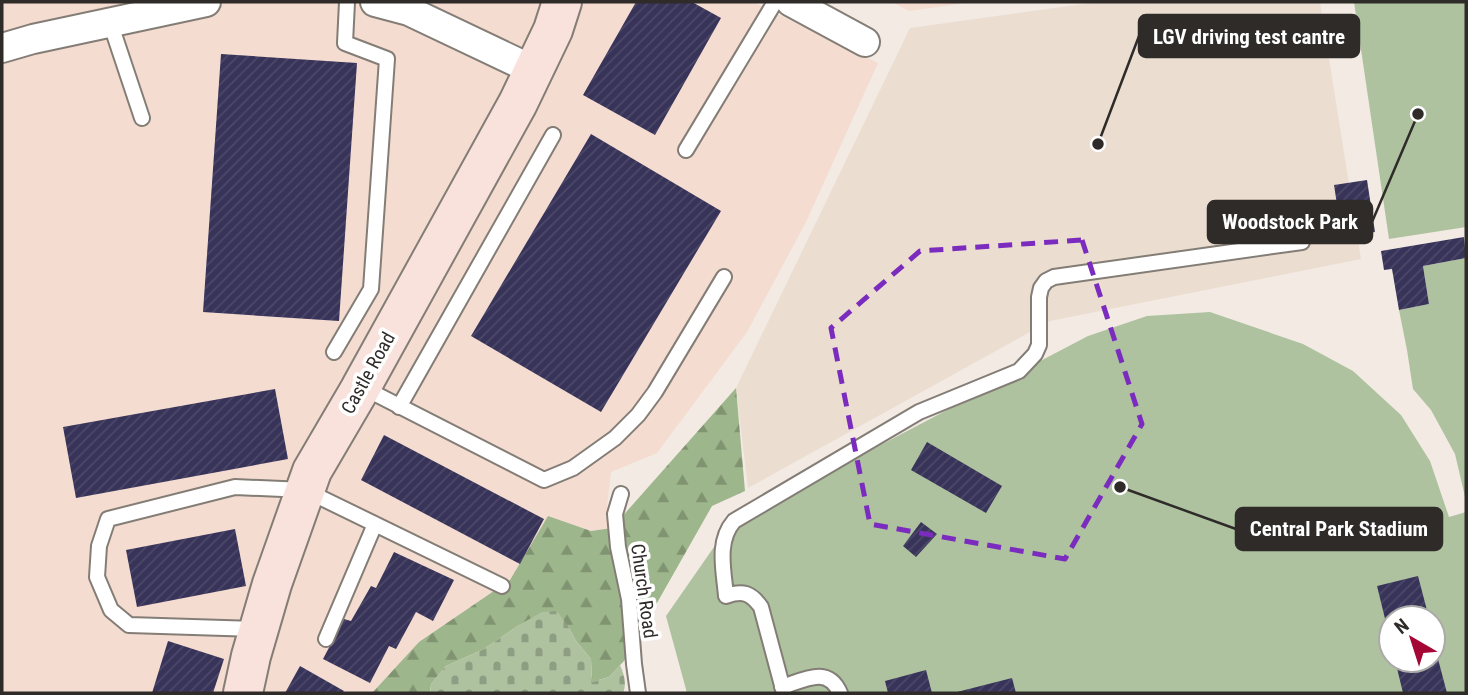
<svg xmlns="http://www.w3.org/2000/svg" width="1468" height="695" font-family="'Roboto Condensed',sans-serif">
	<style>
		.built { fill: #ebded1 }
		.industrial { fill: #f4dcd1 }
		.forest { fill: url(#forest-firs) }
		.cemetery { fill: url(#cemetery-stones) }
		.pitch { fill: #aec2a0; fill-rule: evenodd }
		.building { fill: url(#building-hatch) }
		.lines { fill: none; stroke-linecap: round; stroke-linejoin: round }
		.service-casing { stroke: #837d76; stroke-width: 18 }
		.minor-casing { stroke: #837d76; stroke-width: 32 }
		.secondary-casing { stroke: #837d76; stroke-width: 42 }
		.service { stroke: #fff; stroke-width: 14 }
		.minor { stroke: #fff; stroke-width: 28 }
		.secondary { stroke: #fae2dc; stroke-width: 38 }
		.marked { fill: none; stroke: #7b2cbf; stroke-width: 5; stroke-dasharray: 14 9; stroke-linejoin: round }
		.labels { text-anchor: middle; dominant-baseline: central; stroke-width: 7; stroke-linejoin: round; paint-order: stroke }
		.street-label { font-size: 19px; fill: #2e2b29; stroke: #fff }
		.leader { fill: none; stroke: #2e2b29; stroke-width: 2.5 }
		.callout-dot { fill: #2e2b29; stroke: #fff; stroke-width: 2.5 }
		.callout { fill: #2e2b29; stroke: #2e2b29; stroke-width: 2.5 }
		.callout-label { font-size: 21px; text-anchor: middle; font-weight: bold; fill: #fff }
	</style>
	<defs>
		<pattern id="forest-firs" width="22" height="20" patternUnits="userSpaceOnUse" patternTransform="scale(1.75)"><rect width="22" height="20" fill="#9eb68c"/><path d="M5 1l3.5 6h-7zM16 11l3.5 6h-7z" fill="#819472"/></pattern>
		<pattern id="cemetery-stones" width="16" height="16" patternUnits="userSpaceOnUse" patternTransform="scale(1.75)"><rect width="16" height="16" fill="#aec2a0"/><path d="M2 7V4a2 2 0 0 1 4 0v3zM10 15v-3a2 2 0 0 1 4 0v3z" fill="#8e9e82"/></pattern>
		<pattern id="building-hatch" width="6" height="6" patternUnits="userSpaceOnUse" patternTransform="scale(1.75)"><rect width="6" height="6" fill="#383359"/><path d="M-1 1l2-2M0 6l6-6M5 7l2-2" fill="none" stroke="#4c4868"/></pattern>
	</defs>
	<rect width="100%" height="100%" fill="#f2eae3"/>
	<path class="built" d="M1098,2H1320L1361,259L1050,321L748,488L736,388L910,28Z"/>
	<path class="industrial" d="M2,2H753L878,63L806,222L747,332L657,453L611,472L607,507L612,528L591,531L548,517L510,580L419,642L373,692L374,693H2Z
		M892,2H973L909,11Z"/>
	<path class="forest" d="M736,388L745,491L712,506L624,661L609,677L592,682L591,659L576,641L568,626L519,625L484,649L446,666L431,684L430,693H374L373,692L419,642L510,580L548,516L591,531L612,528Z"/>
	<path class="cemetery" d="M557,611L568,626L576,641L591,659L592,682L609,677L620,665C624,674 627,684 623,693H430L431,684L446,666L484,649L519,625L542,612Z"/>
	<path class="pitch" d="M1354,2H1466V227L1389,239Z
		M1466,258V501L1455,454L1431,410L1413,389L1407,350L1399,310L1429,304L1423,266Z
		M1210,312L1303,344L1353,371L1401,415L1430,461L1449,517L1466,512V693H687L666,616L730,524L1088,336L1147,316ZM1391,618H1433V660H1391Z"/>
	<path class="building" d="M636,2H692L721,18L655,135L583,95Z
		M221,54L357,63L339,321L203,312Z
		M591,134L721,211L601,412L471,336Z
		M1367,180L1375,232L1342,237L1334,185Z
		M1464,237L1466,258L1423,266L1429,304L1399,310L1392,269L1384,270L1381,251Z
		M275,389L288,459L76,498L63,427Z
		M384,435L544,519L520,564L361,480Z
		M927,442L1002,486L986,513L911,470Z
		M921,522L937,534L916,557L903,546Z
		M235,529L246,586L137,607L126,550Z
		M394,552L454,580L433,621L416,612L396,649L389,646L370,683L323,659L344,619L351,621L371,586L376,588Z
		M1418,576L1429,618H1391L1390,639L1377,586Z
		M1433,640L1447,693H1403L1395,660H1433Z
		M168,641L224,659L213,693H152Z
		M300,666L344,691L342,693H285Z
		M926,670L932,693H888L885,681Z
		M1012,678L1016,693H957V692Z"/>
	<g class="lines">
		<defs>
			<path id="service" d="M110,22L142,118
				M686,150L775,2
				M334,352L371,289L387,59L345,43L347,2
				M362,387L544,480L573,468L615,438L638,415L655,392L724,277
				M399,407L553,135
				M621,494L615,514L618,547L629,599L634,664L638,693
				M257,629L129,625L111,610L97,577L99,546L108,519L235,487L305,490L502,586
				M326,639L375,524
				M782,687C804,680 828,665 840,693
				M784,693L761,607C751,593 743,590 726,596C724,571 716,542 734,521L919,412L1019,371L1035,354L1039,345V297L1041,288L1046,281L1054,277L1302,242"/>
			<path id="minor" d="M375,2L409,11L533,70
				M791,2L865,42
				M2,48L33,39L206,2"/>
			<path id="secondary" d="M243,693L251,656L272,584L312,471L360,389L518,103L553,30L562,2"/>
		</defs>
		<use href="#service" class="service-casing"/>
		<use href="#minor" class="minor-casing"/>
		<use href="#secondary" class="secondary-casing"/>
		<use href="#service" class="service"/>
		<use href="#minor" class="minor"/>
		<use href="#secondary" class="secondary"/>
	</g>
	<path class="marked" d="M1082,240L1142,424L1065,559L870,524L831,328L920,251Z"/>
	<g class="labels">
		<g class="street-label">
			<text transform="translate(368 373) rotate(-61)">Castle Road</text>
			<text transform="translate(644 591) rotate(82)">Church Road</text>
		</g>
	</g>
	<path class="leader" d="M1098 144L1139 36M1418 114L1372 222M1120 487L1236 529"/>
	<g class="callout-dot">
		<circle cx="1098" cy="144" r="7"/>
		<circle cx="1418" cy="114" r="7"/>
		<circle cx="1120" cy="487" r="7"/>
	</g>
	<g class="callout">
		<rect x="1139" y="15" width="220" height="42" rx="7"/>
		<rect x="1208" y="201" width="164" height="42" rx="7"/>
		<rect x="1236" y="508" width="206" height="42" rx="7"/>
	</g>
	<g class="callout-label">
		<text x="1249" y="44">LGV driving test cantre</text>
		<text x="1290" y="229">Woodstock Park</text>
		<text x="1339" y="536">Central Park Stadium</text>
	</g>
	<rect width="1468" height="695" fill="none" stroke="#2e2b29" stroke-width="7"/>
	<g transform="translate(1412 639) rotate(321)"><circle r="33" fill="#ffffff" stroke="#abaaa9" stroke-width="2"/>
	<path d="M0-5L12 26L0 18L-12 26Z" fill="#a40736"/>
	<text y="-10" font-size="19" font-weight="bold" text-anchor="middle" fill="#2e2b29">N</text>
	</g>
</svg>
